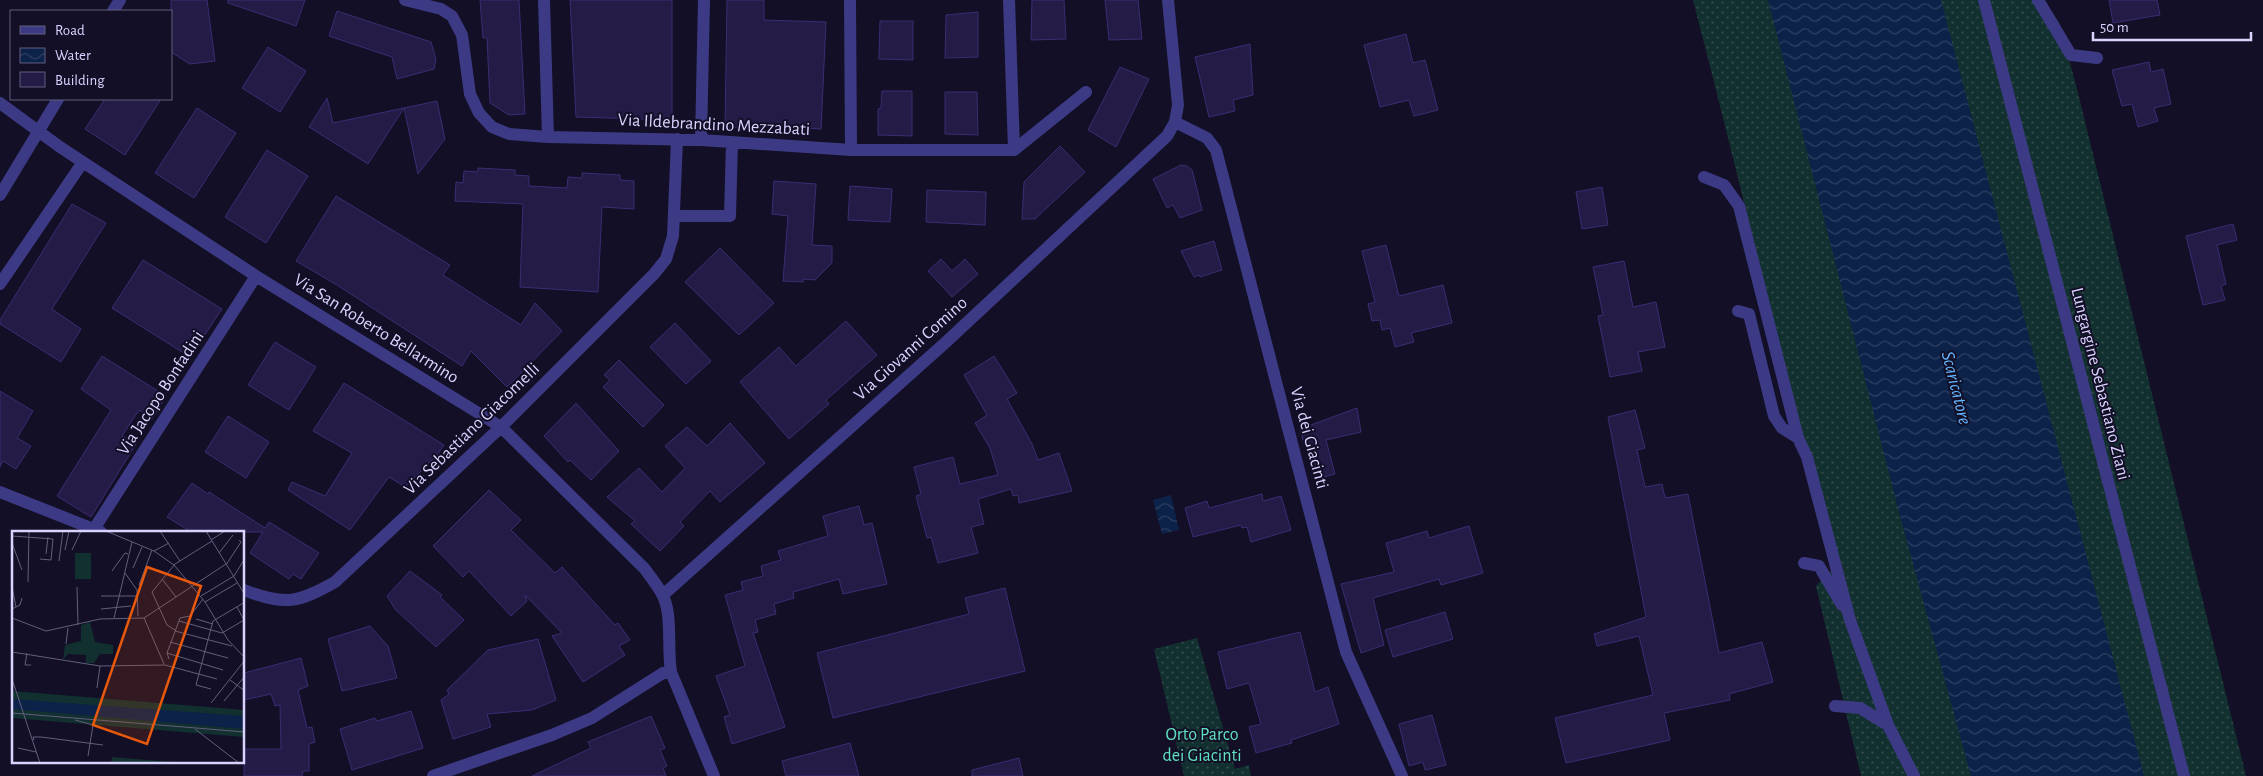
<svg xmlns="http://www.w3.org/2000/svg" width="2263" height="776" font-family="'Alegreya Sans',sans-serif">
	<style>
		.grass { fill: url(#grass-dots) }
		.water { fill: url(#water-waves) }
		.building { fill: #241b47; stroke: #3b2d73 }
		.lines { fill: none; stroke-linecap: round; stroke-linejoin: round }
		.minor { stroke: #3d3a85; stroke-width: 12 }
		.labels { text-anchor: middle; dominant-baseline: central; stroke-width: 4; stroke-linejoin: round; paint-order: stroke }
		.street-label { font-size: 18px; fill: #d9d4ff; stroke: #130f26 }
		.park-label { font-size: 18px; fill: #5fe0c0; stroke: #130f26 }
		.water-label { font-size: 19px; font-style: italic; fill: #62b6ff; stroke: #130f26 }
		.inset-road { fill: none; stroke: #625e7d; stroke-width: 1 }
		.view { fill: #e8590c; fill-opacity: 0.15; stroke: #e8590c; stroke-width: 2.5 }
		.inset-edge { fill: none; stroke: #d9d4ff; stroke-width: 2.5 }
	</style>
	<defs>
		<pattern id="grass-dots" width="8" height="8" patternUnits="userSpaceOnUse" patternTransform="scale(1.25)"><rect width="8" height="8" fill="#12302f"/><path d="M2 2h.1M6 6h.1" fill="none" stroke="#344d4e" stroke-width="1.8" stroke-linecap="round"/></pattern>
		<pattern id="water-waves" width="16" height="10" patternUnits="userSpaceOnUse" patternTransform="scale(1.25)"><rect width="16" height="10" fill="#0c2248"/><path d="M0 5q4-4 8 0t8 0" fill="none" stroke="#2f4163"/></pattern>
	</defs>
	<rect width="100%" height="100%" fill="#130f26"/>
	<path class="grass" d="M1693,0H2044L2059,22L2077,89L2246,776H1861L1816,586L1836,565C1785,377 1742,188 1693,0Z
		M1197,638L1235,769L1249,765L1251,776H1184L1154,649Z"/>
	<path class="water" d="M1768,0H1941L2144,776H1971L1900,516Z
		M1171,495L1179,530L1162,534L1153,500Z"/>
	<path class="building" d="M171,0H207L215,61L190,64L171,52Z
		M228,0H305L296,26L228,3Z
		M480,0H519L525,114L509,115L490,103L487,38H483Z
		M570,0H672V120L576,117Z
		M727,0H764V20L826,22L821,129L789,127V125L760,128L725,127Z
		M1032,0H1064L1066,39L1031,40Z
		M1105,0H1138L1142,39L1109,40Z
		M2109,0H2157L2160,15L2113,23Z
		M337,11L431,42L436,59L434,69L397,79L392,57L329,36Z
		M978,12V57L945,58L946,15Z
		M880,21H913V60L879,59Z
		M1406,34L1413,63L1425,60L1438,110L1414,116L1409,100L1380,107L1364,45Z
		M1250,44L1253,95L1233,100L1235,111L1209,117L1195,57Z
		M268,47L306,71L280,112L242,88Z
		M2149,62L2151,72L2163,69L2171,104L2154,108L2158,121L2138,127L2132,104L2122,106L2112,70Z
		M1120,67L1149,79L1116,147L1088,130Z
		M882,91H912V136L878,135V109L881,108Z
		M945,92H977L978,135L945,134Z
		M327,98L333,123L437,101L445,139L418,174L404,108L368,164L309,127Z
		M105,99H161L125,155L85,129Z
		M197,108L236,133L194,198L155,173Z
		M1060,146L1085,172L1035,219H1022L1024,182Z
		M267,150L308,176L266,243L225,217Z
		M1181,165L1187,166L1192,170L1202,210L1180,218L1173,205L1167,208L1153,179Z
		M478,168L515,170V175L529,176V186L567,188L568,177L582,178V173L620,175V180L634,181V209L602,207L598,292L520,287L523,204L455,201L456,182L463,183L464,171L478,172Z
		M774,181L816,184L812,245L832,246V263L815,280L803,279V282L783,281L788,216L772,214Z
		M850,186L892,189L890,222L848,220Z
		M1602,187L1608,225L1582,229L1576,192Z
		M927,190L986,192L985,225L926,222Z
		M336,196L450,265L443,275L521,325L535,303L562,331L507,387L471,351L462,366L337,285L296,261Z
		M72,204L106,223L52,309L81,329L61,362L0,324V320Z
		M2233,224L2237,240L2217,245L2226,284L2221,286L2225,300L2203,305L2186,236Z
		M1214,241L1222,270L1200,277L1199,275L1194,277L1181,251Z
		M1386,245L1399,296L1443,285L1452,323L1411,333L1414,342L1395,347L1390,328L1382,330L1380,320L1372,321L1368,304L1375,302L1362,251Z
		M720,248L774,303L739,335L685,282Z
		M941,259L952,271L965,259L978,274L952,297L928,271Z
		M143,260L222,309L190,357L112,308Z
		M1624,261L1633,307L1656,302L1665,347L1638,352L1642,371L1610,377L1598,316L1603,315L1593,267Z
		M846,321L877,355L826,400L829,404L789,439L740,382L779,347L796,366Z
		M675,323L711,361L686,384L650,347Z
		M275,342L316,367L289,410L248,385Z
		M102,356L166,396L152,419L139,410L122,436L136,444L91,517L57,496L111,410L81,389Z
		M994,356L1017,393L1007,399L1032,444L1038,460L1059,453L1072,491L1019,503L1018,495L1013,496L1011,489L978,499L984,524L971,527L978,553L938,563L931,537L927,538L916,496L921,494L914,467L953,457L960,484L998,475L990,448L975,423L987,415L964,375Z
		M619,360L664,405L643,427L603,387L610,380L604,375Z
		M344,383L444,445L437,455L405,487L389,477L350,530L288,490L292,482L325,496L352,453L313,431Z
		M0,391L33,411L17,438L31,446L16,469L3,461L0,467Z
		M576,403L619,451L591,480L570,460L568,462L544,436Z
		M1357,408L1361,432L1326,440L1335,474L1316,479L1307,444H1304L1300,429Z
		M1635,410L1645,448L1637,450L1645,487L1662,484L1665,498L1688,494L1719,653L1762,642L1773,682L1729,694L1730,700L1664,713L1670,740L1566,763L1555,718L1653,695L1639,636L1597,646L1594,634L1646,617L1608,417Z
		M228,416L269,442L246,478L205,452Z
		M730,423L765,463L720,502L710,491L680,522L684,526L660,551L631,524L635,521L607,497L639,468L662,492L685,468L665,446L687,427L707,446Z
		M192,483L208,494L209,492L265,528L269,522L319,553L301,579L293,574L289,579L250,553L263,532H191L167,517Z
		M489,490L521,520L511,530L555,573L562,567L615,625L618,623L630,640L619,646L625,655L583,682L552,636L562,633L525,595L527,601L511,616L469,571L463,577L433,546Z
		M1262,494L1263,501L1281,496L1291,530L1251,542L1247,527L1242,528L1241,525L1193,537L1185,508L1207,501L1209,508Z
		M859,506L864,525L872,523L887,584L843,594L839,579L793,592L794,598L774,604L776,614L755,620L758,632L753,633L785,727L732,744L724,717L730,715L716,676L745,666L725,595L743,590L741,582L763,576L761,566L781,560L778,551L828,536L823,516Z
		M1469,526L1483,573L1441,585L1439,579L1373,598L1384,645L1361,653L1341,584L1394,572L1386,543L1427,531L1429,538Z
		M410,571L442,595L440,597L464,620L436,647L395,609L387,596Z
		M1005,588L1025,671L833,718L817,653L969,614L965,598Z
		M1445,612L1453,639L1393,657L1385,630Z
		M370,626L388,646L397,678L342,691L328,639Z
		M1300,632L1315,692L1328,687L1339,724L1291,740L1292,743L1256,753L1249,727L1261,724L1249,683L1227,689L1218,652Z
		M538,639L556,700L532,710L487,714L491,727L453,739L441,700L449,694L447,690L488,650Z
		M301,658L308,686L298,690L307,728L312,727L315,742L309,744V771H303L302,776H244V749H281L280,705L275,706L271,694L244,700V673Z
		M411,711L423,748L352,770L340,729L375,718L377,721Z
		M1432,715L1446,765L1425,770L1423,762L1409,766L1399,724Z
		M651,716L665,748L660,750L667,766L663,768L666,776H532L591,748L588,742Z
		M850,743L859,776H786L782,761Z
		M1019,758L1023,776H972V770Z"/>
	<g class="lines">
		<path class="minor" d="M405,0L441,9L452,16L462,35L470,94L479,113L492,127L509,134L548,137L701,140L851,150H1014L1086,92
			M544,0L548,137
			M850,0L851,150
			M1009,0L1014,150
			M1984,0L2184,776
			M2038,0L2071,55L2097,58
			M113,11L120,0
			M0,103L60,147L256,276L501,427L644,568C650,576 657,585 662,594C673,613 667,649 671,672L714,776
			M1175,122L1207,138L1216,150L1346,652L1402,776
			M701,140L704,0
			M1704,177L1724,185L1739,206L1798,438L1807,457L1850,620L1888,725L1914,776
			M0,195L58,99
			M675,216H730L732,142
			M0,284L83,162
			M1738,311L1749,314L1774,416L1782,428L1798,438
			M0,492L101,532
			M94,529L256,276
			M1804,563L1819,566L1842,605
			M244,590C284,606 298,603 335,582L501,427L654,274L666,259L673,236L677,139
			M663,595L945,343L1167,136L1175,122L1178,105L1168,0
			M1835,706L1860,708L1888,725
			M433,776L552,735L592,718L663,673L671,672"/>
	</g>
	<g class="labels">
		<g class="street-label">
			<text transform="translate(714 125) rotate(3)">Via Ildebrandino Mezzabati</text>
			<text transform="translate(376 329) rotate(32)">Via San Roberto Bellarmino</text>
			<text transform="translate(911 349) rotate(-42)">Via Giovanni Comino</text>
			<text transform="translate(2100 384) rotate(76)">Lungargine Sebastiano Ziani</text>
			<text transform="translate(161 393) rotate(-57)">Via Jacopo Bonfadini</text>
			<text transform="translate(472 429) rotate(-44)">Via Sebastiano Giacomelli</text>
			<text transform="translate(1309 438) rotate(75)">Via dei Giacinti</text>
		</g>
		<g class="park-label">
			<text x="1202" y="735">Orto Parco<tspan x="1202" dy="21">dei Giacinti</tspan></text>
		</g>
		<g class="water-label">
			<text transform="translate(1956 388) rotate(76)">Scaricatore</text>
		</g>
	</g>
	<g transform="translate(12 531)">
		<rect width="232" height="232" fill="#130f26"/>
		<path d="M0,160L232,179V206L0,187Z" fill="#12302f"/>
		<path d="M63,22H79V48H63ZM78,91L83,111L101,114V123H88L82,132H74V124L56,123L51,129L53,114L69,110V94ZM100,226L171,232H99Z" fill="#12302f"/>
		<path d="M0,168L232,185V198L0,178Z" fill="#0c2248"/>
		<path class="inset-road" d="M94,0L142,20L162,34L193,71L216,109L233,127M148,0L168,30M194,0L233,64M0,5L41,8L39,29L28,28M199,9L213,0M0,12L10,39M53,19L57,0M60,19L69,0M142,20L157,12M207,22L221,4M34,23L36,6M47,30L51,0M214,34L229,11L227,9M121,37L130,16M100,40L113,22L116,23M113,42L125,59L126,85M150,48L164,66M16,51L17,0M127,54L140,19M0,56L4,76M65,56L66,94M89,65H125M189,65L222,45L233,27M193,71L225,52M0,78L8,74L10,67M89,78L119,75M0,87L34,100L88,88L132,87M102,87L120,11M132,87L214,33M132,87L152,133M184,88L201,93M167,90L210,102L232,89L225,76M163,99L155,94L140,61L163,33L200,10M163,100L220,115M158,111L216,127M54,113L56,97M0,121L88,135L153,134M15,122L13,134H19M155,122L211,139M157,128L155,122L168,87L178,85L191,68M153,134L205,148M0,148L28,232M218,149L233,160M85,157L88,135M199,158L184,154L201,90L233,71M212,170L233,145M199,172L233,129M0,182L233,201M63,189L81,194L76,225M183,198L227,232M22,209L21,206H29L91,214M6,217L24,221"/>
		<path class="view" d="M135,36L189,55L135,213L81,194Z"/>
		<rect width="232" height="232" class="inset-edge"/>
	</g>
	<rect x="10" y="10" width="162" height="90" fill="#130f26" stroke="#625e7d"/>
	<rect x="20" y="26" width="25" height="8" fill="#3d3a85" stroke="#625e7d"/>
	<text x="55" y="35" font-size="15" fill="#d9d4ff">Road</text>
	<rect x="20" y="48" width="25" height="15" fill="url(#water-waves)" stroke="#625e7d"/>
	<text x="55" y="60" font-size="15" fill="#d9d4ff">Water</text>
	<rect x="20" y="72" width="25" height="15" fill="#241b47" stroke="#625e7d"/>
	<text x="55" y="85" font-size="15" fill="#d9d4ff">Building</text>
	<path d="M2093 32v8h158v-8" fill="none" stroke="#d9d4ff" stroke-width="2.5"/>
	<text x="2100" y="32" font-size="15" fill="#d9d4ff" stroke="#130f26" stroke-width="4" paint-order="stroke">50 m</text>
</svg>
